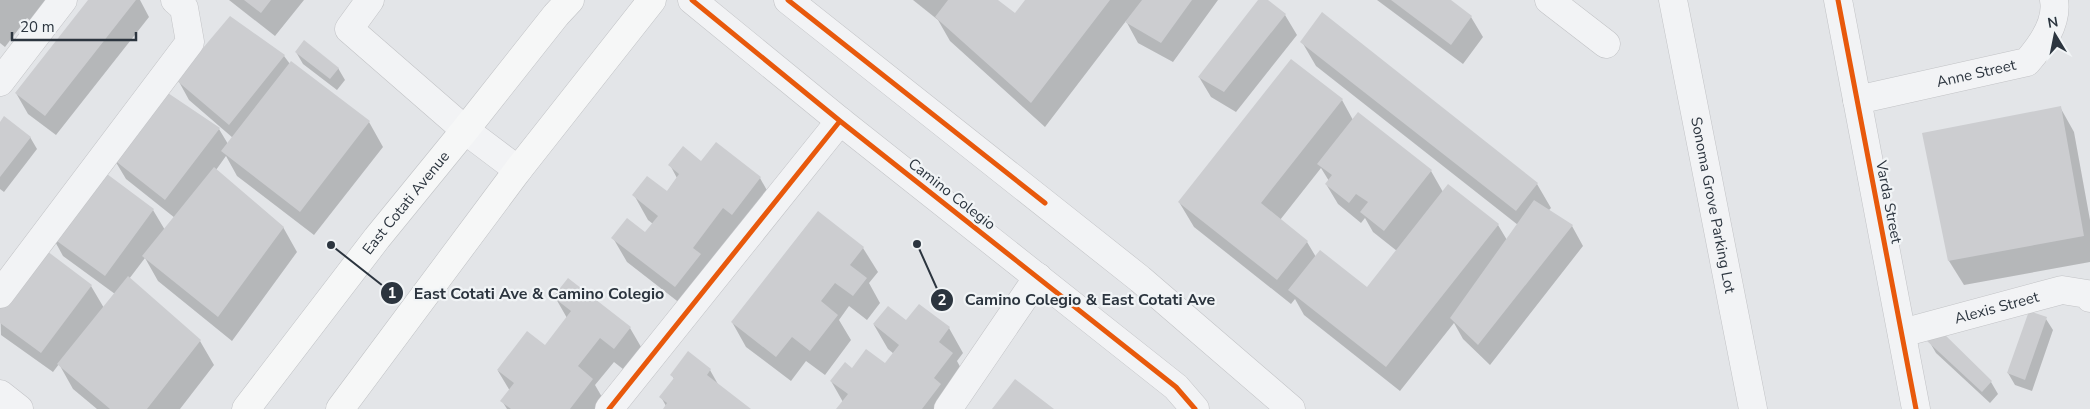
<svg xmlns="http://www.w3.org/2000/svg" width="2090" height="409" font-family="'Nunito Sans',sans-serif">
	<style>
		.shadow { fill: #0003; fill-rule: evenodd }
		.building { fill: #cccdd0 }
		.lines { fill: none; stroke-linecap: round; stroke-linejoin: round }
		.minor-casing { stroke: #c2c3c6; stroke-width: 29 }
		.major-casing { stroke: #c0c2c5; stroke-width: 29 }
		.minor { stroke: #f2f3f5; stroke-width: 28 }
		.major { stroke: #f6f7f7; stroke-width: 28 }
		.cycleway-casing { stroke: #f1f4f6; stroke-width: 8 }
		.cycleway { stroke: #e8590c; stroke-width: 5 }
		.labels { text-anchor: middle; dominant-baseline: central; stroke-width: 4.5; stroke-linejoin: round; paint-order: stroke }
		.street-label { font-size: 15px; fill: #2c353f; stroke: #f1f4f6 }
		.leader { fill: none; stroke: #2c353f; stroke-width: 2 }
		.callout-dot { fill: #2c353f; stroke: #f1f4f6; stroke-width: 2 }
		.mark-label { font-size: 15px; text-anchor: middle; font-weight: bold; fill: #fff }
		.callout-label { font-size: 16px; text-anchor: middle; font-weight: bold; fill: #2c353f; stroke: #f1f4f6; stroke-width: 4.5; stroke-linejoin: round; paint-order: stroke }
	</style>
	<rect width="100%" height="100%" fill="#e3e5e8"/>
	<path class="shadow" d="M0,0H55L36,25L27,18L5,47L0,43Z
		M90,0H140L149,17L56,135L28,114L16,93Z
		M229,0H304L275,36Z
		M913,0H996L1015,15L1027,0H1218L1173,62L1138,43L1126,21L1045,127L950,41L938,20Z
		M1259,0H1266L1285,15L1297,35L1236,112L1211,97L1199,77Z
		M1377,0H1449L1471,17L1483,37L1463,64Z
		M1302,42L1537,184L1551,208L1548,211L1572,226L1583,246L1490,365L1463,339L1454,323L1400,391L1304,315L1295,299L1291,304L1194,227L1179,202L1342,100L1353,120L1431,171L1443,192L1498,225L1507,240L1518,225L1316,66ZM1321,168L1329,181L1326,184L1338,204L1361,223L1365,218L1373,232L1397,251L1367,288L1316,257L1307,242L1280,220Z
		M296,52L338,68L345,80L337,90L303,64Z
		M284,56L290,64L369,122L383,147L314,235L237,176L226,156L216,170L283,227L297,252L232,341L158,281L145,258L129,279L200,341L214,365L180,409H97L73,389L59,364L53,372L1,335L0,302L91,286L104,308L115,294L63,256L52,236L153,210L165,230L175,218L126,179L114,159L166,93L219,129L228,144L233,138L189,100L178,80Z
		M2060,107L2074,132L2090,220V262L1964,285L1949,261Z
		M0,124L30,137L37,149L4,192L0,189Z
		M702,162L760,178L774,203L690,311L627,262L613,238L645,234L653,224L648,220L634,195L667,192L677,178L670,165Z
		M818,212L863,248L878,272L869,283L880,303L867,320L849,306L839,320L851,340L825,375L806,361L791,381L746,347L732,322Z
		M555,297L630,328L644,352L628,373L614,362L595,385L606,404L602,409H507L502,401L510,391L498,371L545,347L567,318Z
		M919,305L949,328L963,353L957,361L966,378L954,409H838L843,402L831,381L852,370L885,365L894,354L888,349L874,325L907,322Z
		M2046,319L2053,330L2032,391L2015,385L2008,373Z
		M1929,341L1991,382L1998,394L1990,403L1936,353Z
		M710,370L719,386L749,409H664L666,406L661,397L674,379L672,375Z"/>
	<path class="building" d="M88,0H136L45,116L15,93Z
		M244,0H271L261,13Z
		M948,0H998L1015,13L1025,0H1110L1031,103L935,17Z
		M1142,0H1192L1161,43L1125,22Z
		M1258,0H1268L1286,14L1224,92L1198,77Z
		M1391,0H1451L1472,16L1451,45Z
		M1322,12L1538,183L1516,211L1300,42Z
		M230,16L285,55L229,125L176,80Z
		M304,40L339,68L330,79L295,52Z
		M1291,59L1343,99L1261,203L1308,241L1277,280L1178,202Z
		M291,61L370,121L300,212L221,151Z
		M165,91L220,128L165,200L113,159Z
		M2061,106L2084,236L1948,261L1922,133Z
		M1358,112L1432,170L1384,231L1360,212L1368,202L1356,194L1349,203L1325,184L1332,175L1317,164Z
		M4,116L31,137L0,177V122Z
		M716,142L761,177L732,215L723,208L693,248L701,254L675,287L611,238L627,218L645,232L658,216L632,195L647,176L667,191L679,174L668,165L683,146L701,161Z
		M214,167L284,227L218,317L142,256Z
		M103,171L154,209L105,276L50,236Z
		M1448,184L1499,224L1386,367L1288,290L1320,250L1367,287Z
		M1534,200L1573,225L1478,345L1450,318Z
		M818,211L864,247L850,265L867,278L853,296L835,283L821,301L838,315L810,351L792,337L776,357L731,322Z
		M43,248L92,285L41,353L0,323V300Z
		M128,276L201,340L147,409H110L57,364Z
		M568,278L631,327L614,349L600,338L578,366L593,379L570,409H511L500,401L514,383L497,370L527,331L545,345L571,311L553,297Z
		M919,304L950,327L939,342L953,353L934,378L941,384L922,409H836L848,394L830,381L845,362L852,368L866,349L885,363L899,345L873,324L888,306L906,320Z
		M2029,311L2047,317L2025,380L2007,373Z
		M1939,329L1992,381L1982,392L1927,341Z
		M688,351L711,369L707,375L751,409H663L667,403L659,397L674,378L670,375Z
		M1015,379L1054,409H992Z"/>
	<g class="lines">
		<defs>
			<g id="minor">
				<path d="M370,0L349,29L465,130L518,170"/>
				<path d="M692,0L840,121L1176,387L1195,409"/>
				<path d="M788,0L1140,279L1291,409"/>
				<path d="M1549,0L1606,44"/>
				<path id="s1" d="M1673,0L1753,409"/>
				<path d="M1838,0L1916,409"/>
				<path d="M0,82L63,0"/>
				<path id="s2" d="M1857,100L2027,62C2041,46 2058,23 2054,0"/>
				<path d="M0,294L190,42L184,8L175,0"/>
				<path id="s3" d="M1902,333L2062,290L2087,294L2090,298"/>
				<path d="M0,394L19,409"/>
				<path d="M609,409L840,121"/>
				<path d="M948,409L1038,277"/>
			</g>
			<g id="major">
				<path id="s4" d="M246,409L377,238L465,130L556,15L570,0"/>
				<path d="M340,409L518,170L652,0"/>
			</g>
		</defs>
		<use href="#minor" class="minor-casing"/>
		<use href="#major" class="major-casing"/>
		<use href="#minor" class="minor"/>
		<use href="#major" class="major"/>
		<defs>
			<path id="cycleway" d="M692,0L840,121L1176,387L1195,409
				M788,0L1045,203
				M1838,0L1916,409
				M609,409L840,121"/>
		</defs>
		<use href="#cycleway" class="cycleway-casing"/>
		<use href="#cycleway" class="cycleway"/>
	</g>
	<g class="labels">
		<g class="street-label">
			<text stroke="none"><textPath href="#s2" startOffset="122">Anne Street</textPath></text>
			<text transform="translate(952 194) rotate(38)">Camino Colegio</text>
			<text transform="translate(1889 202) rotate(79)">Varda Street</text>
			<text stroke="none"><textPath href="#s4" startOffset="261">East Cotati Avenue</textPath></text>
			<text stroke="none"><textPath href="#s1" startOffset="209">Sonoma Grove Parking Lot</textPath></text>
			<text stroke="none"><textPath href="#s3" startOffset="98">Alexis Street</textPath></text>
		</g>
	</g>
	<path class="leader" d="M331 245L392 293M917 244L942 300"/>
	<g class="callout-dot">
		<circle cx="331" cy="245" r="5"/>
		<circle cx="917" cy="244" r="5"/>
		<circle cx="392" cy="293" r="12"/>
		<circle cx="942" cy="300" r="12"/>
	</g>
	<g class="mark-label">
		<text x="392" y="298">1</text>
		<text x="942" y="305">2</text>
	</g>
	<g class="callout-label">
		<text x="539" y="299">East Cotati Ave &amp; Camino Colegio</text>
		<text x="1090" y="305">Camino Colegio &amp; East Cotati Ave</text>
	</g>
	<g transform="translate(2055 35) rotate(350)" stroke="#f1f4f6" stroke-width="4" paint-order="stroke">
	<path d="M0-4L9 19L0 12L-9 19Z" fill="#2c353f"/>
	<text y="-8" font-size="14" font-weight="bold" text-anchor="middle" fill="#2c353f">N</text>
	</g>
	<path d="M12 32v8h124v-8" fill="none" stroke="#2c353f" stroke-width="2.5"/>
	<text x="20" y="32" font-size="15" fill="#2c353f" stroke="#f1f4f6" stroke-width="4" paint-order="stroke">20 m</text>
</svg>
